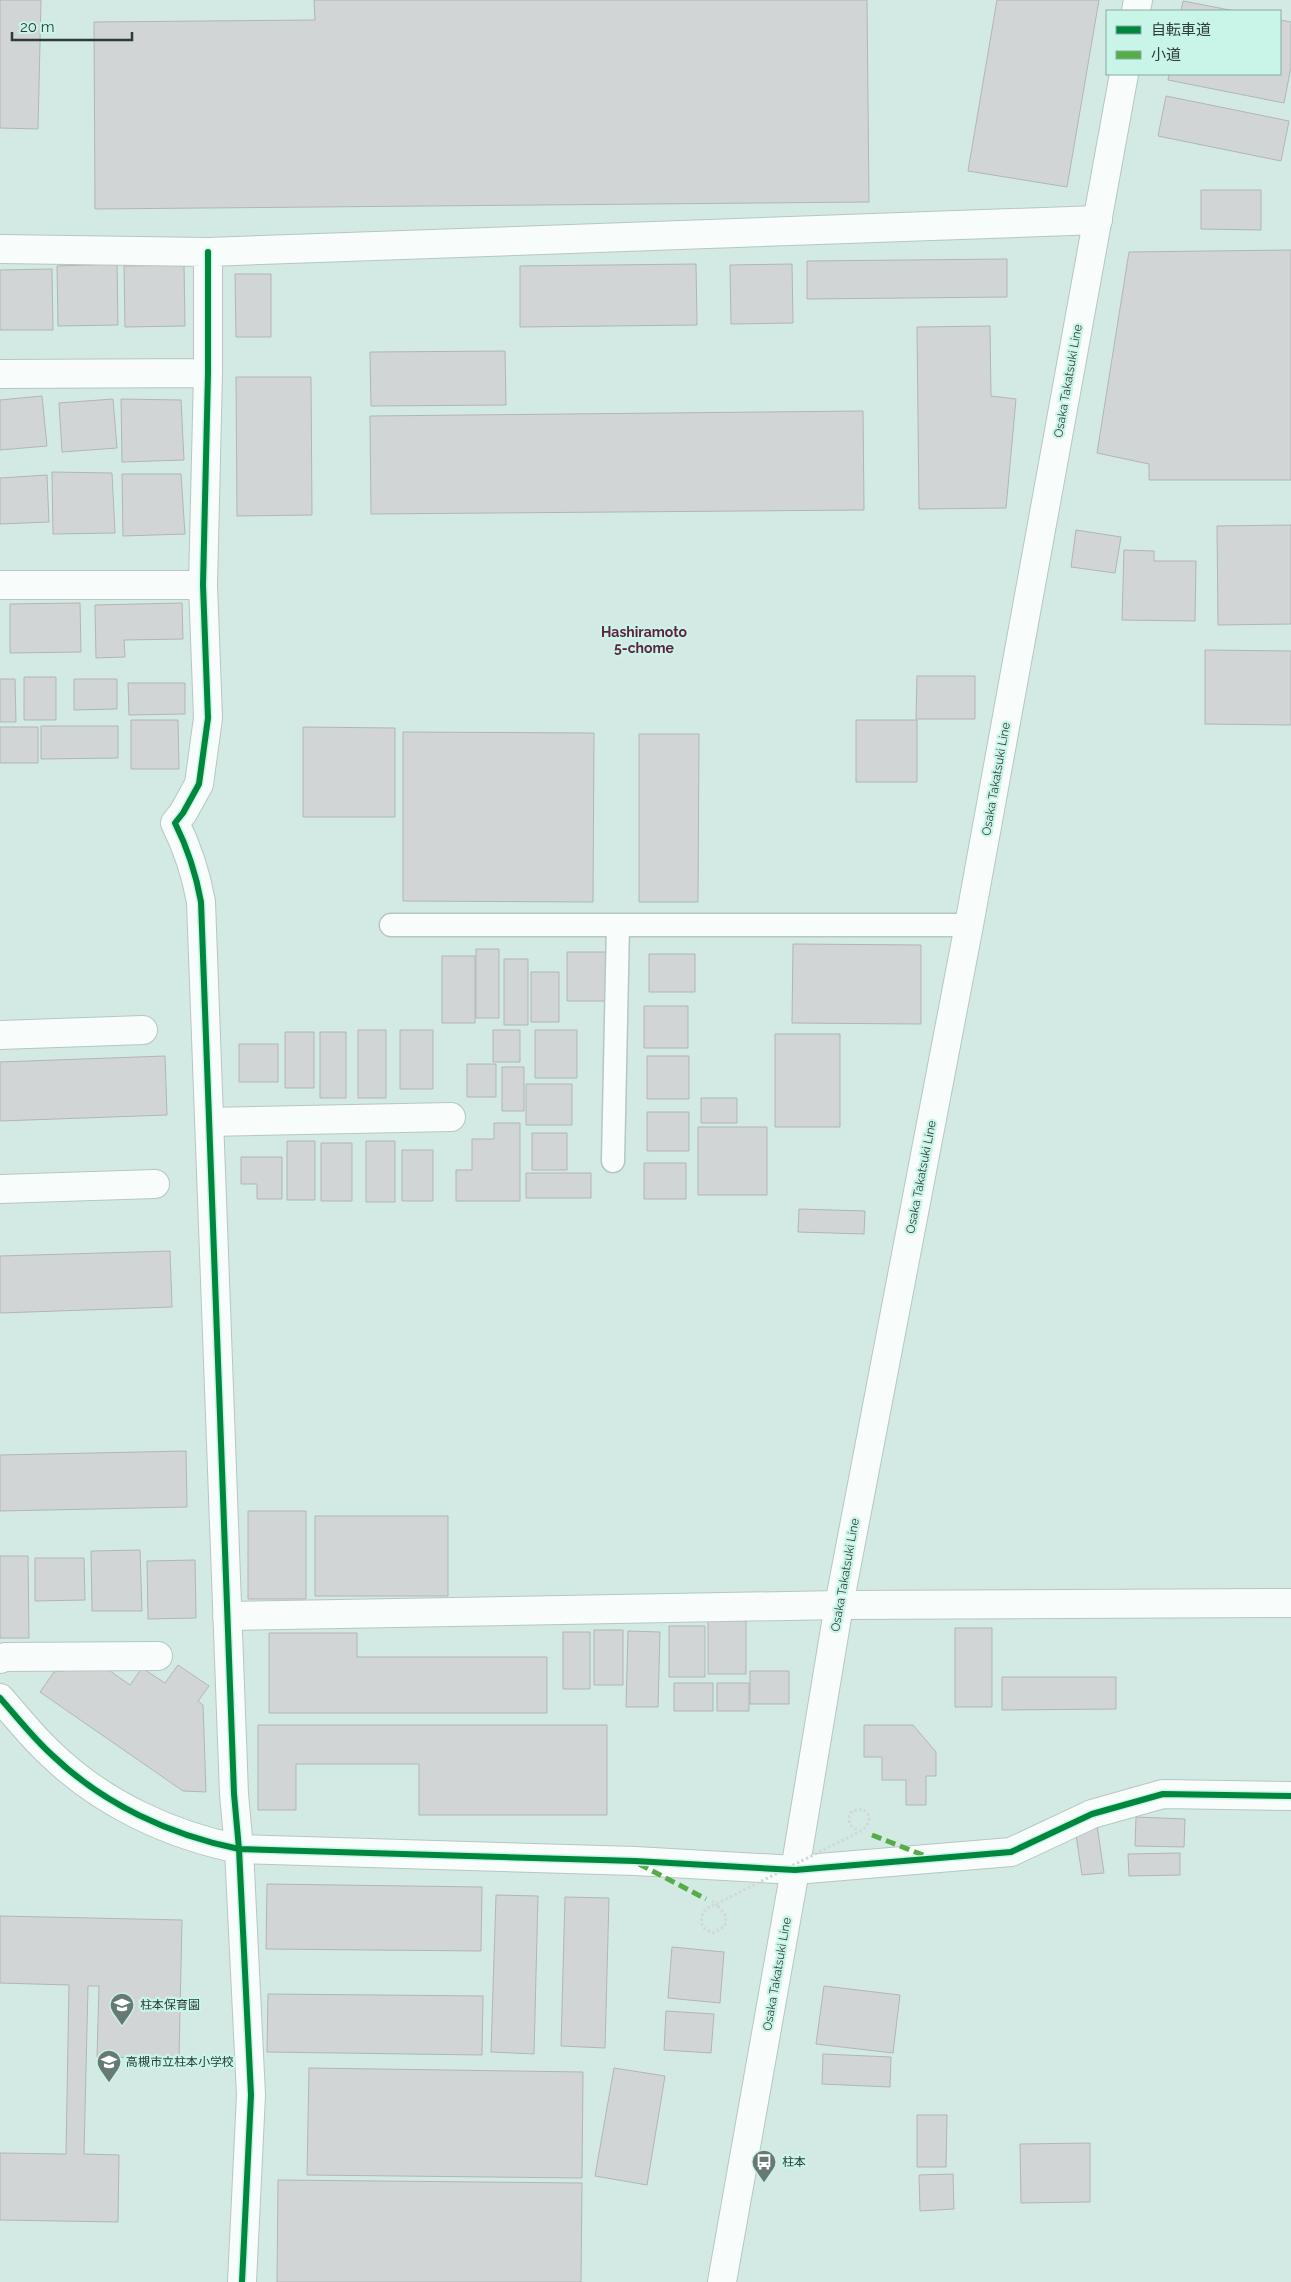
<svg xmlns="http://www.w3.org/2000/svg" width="1291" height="2282" font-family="Raleway,'Noto Sans JP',sans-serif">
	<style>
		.building { fill: #d2d5d5; stroke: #b2b5b5 }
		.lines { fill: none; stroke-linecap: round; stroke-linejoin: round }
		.lane-casing { stroke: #b5c7c2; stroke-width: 25 }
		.street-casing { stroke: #b5c7c2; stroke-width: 30 }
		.secondary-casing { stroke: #b5c7c2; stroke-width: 30 }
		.primary-casing { stroke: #b5c7c2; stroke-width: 30 }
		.path { stroke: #d1d8d6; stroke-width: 3; stroke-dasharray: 2.5 2.5; stroke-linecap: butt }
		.lane { stroke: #f8fcfb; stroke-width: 22 }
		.street { stroke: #f8fcfb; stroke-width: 28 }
		.secondary { stroke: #f8fcfb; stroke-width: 28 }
		.primary { stroke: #f8fcfb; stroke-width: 28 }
		.path-bridge { stroke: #d1d8d6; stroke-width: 3; stroke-dasharray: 2.5 2.5; stroke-linecap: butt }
		.quiet { stroke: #54ad46; stroke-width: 5; stroke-dasharray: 10 5; stroke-linecap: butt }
		.cycleway-casing { stroke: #c9f4e8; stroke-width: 9 }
		.cycleway { stroke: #00873e; stroke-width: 6 }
		.labels { text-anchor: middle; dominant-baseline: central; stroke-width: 4.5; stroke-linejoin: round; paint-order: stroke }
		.street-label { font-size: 12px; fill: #2c3d38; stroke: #c9f4e8 }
		.poi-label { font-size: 12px; fill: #2c3d38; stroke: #c9f4e8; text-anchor: start }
		.neighbourhood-label { font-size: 14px; font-weight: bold; fill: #601f3e; stroke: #c9f4e8 }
	</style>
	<rect width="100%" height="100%" fill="#d3eae4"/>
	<path class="building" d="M0,0H41L38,129L0,128Z
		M314,0H867L869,202L95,209L94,22L315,20Z
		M997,0H1099L1067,187L968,171Z
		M1183,1L1235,11H1181Z
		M1280,20L1291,22V67L1284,103L1168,80L1169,74H1280Z
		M1166,96L1289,121L1281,161L1158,136Z
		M1201,190H1261V230L1201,229Z
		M1291,250V480H1149V464L1097,453L1129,252Z
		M1007,259V297L807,299V261Z
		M117,264L118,325L58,326L57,266Z
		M696,264L697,325L520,327V266Z
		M792,264L793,323L731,324L730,265Z
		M184,265L185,326L125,327L124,266Z
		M52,269L53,330H0V270Z
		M235,274H271V337H236Z
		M990,326L991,396L1016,399L1006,508L919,509L917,327Z
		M505,351L506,405L371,406L370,352Z
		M236,377H311L312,515L237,516Z
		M42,396L47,446L0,450V400Z
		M113,399L117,448L62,452L59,403Z
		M121,399L181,400L184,460L122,462Z
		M863,411L864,510L371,514L370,416Z
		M52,472L112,473L115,533L53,534Z
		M122,474H181L185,534L123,536Z
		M47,475L49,522L0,524V478Z
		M1291,525V624L1218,625L1217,526Z
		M1076,530L1121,537L1115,573L1071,567Z
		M1124,550L1154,551V561H1196L1195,621L1122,620Z
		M80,603L81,652L10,653V604Z
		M182,603L183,639L124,640L125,657L96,658L95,605Z
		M1205,650L1291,651V725L1205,724Z
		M917,676H975V719H916Z
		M24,677H56V720H24Z
		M0,679H15L16,722H0Z
		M74,679H117V709L74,710Z
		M128,683H185V714L129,715Z
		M131,720H178L179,769H131Z
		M856,720H917V782H856Z
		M41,726H118V758L41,759Z
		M0,727H38V763H0Z
		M303,727L395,728V817H303Z
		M403,732L594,733L593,902L403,901Z
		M639,734H699L698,902H639Z
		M793,944L921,945V1024L792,1023Z
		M476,949H499V1018H476Z
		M567,952H606V1001H567Z
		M649,954H695V992H649Z
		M442,956H475V1023H442Z
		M504,959H528V1025H504Z
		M531,972H559V1022H531Z
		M644,1006H688V1048H644Z
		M358,1030H386V1098H358Z
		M400,1030H433V1089H400Z
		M493,1030H520V1062H493Z
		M535,1030H577V1078H535Z
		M285,1032H314V1088H285Z
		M320,1032H346V1098H320Z
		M775,1034H840V1127H775Z
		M239,1044H278V1082H239Z
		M165,1056L167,1115L0,1121V1062Z
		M647,1056H689V1099H647Z
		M467,1064H496V1097H467Z
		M502,1067H524V1111H502Z
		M526,1084H572V1125H526Z
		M701,1098H737V1123H701Z
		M647,1112H689V1151H647Z
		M494,1123H520V1201H456V1170H472V1139H494Z
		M698,1127H767V1195H698Z
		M532,1133H567V1170H532Z
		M287,1141H315V1200H287Z
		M366,1141H395V1202H366Z
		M321,1143H352V1201H321Z
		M402,1150H433V1201H402Z
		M241,1157H282V1199H257V1184H241Z
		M644,1163H686V1199H644Z
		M526,1173H591V1198H526Z
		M799,1209L865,1211L864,1234L798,1232Z
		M170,1251L172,1307L0,1313V1256Z
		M186,1451L187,1507L0,1511V1455Z
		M248,1511H306V1599H248Z
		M315,1516H448V1596H315Z
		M140,1550L142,1611H92L91,1551Z
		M0,1556H28L29,1638H0Z
		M35,1558H84L85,1600L35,1601Z
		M195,1560L196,1618L148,1619L147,1561Z
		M708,1621H746V1674H708Z
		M669,1626H705V1677H669Z
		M955,1628H992V1707H955Z
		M594,1630H623V1685H594Z
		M628,1631L660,1632L658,1707H626Z
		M563,1632H590V1689H563Z
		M269,1633H357V1657H547V1713H269Z
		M178,1665L209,1686L198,1701L203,1705L206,1792L183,1791L40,1692L54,1672L103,1666L130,1685L142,1668L165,1683Z
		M750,1671H789V1704H750Z
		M1002,1677H1116V1709L1002,1710Z
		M674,1683H713V1711H674Z
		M717,1683H749V1711H717Z
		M258,1725H607V1815H419V1764H296V1810H258Z
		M864,1725H913L936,1752V1776H926V1805H906V1780H882V1757H864Z
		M1136,1817L1185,1819L1184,1847L1135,1846Z
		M1097,1825L1104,1873L1082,1875L1075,1828Z
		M1180,1853V1875L1129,1876L1128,1854Z
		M267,1884L482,1887L481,1951L266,1949Z
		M496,1895L538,1896L534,2054L491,2052Z
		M565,1897L609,1898L605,2048L561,2046Z
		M0,1916L182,1920L179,2058L97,2057L99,1986H88L84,2154L119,2155L118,2222L0,2220V2153L66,2154L69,1985L0,1983Z
		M672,1947L724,1952L720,2003L668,1998Z
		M824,1986L900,1995L893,2053L816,2044Z
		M268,1994L483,1996L482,2055L267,2052Z
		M666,2011L714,2014L711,2053L664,2050Z
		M823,2054L891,2057L890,2087L822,2084Z
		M309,2068L583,2072L582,2178L307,2175Z
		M614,2068L665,2076L647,2185L595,2176Z
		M917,2115H947L946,2167H917Z
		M1090,2143V2202L1021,2203L1020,2144Z
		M953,2174L954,2209L920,2211L919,2175Z
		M278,2180L582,2183L581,2282H277Z"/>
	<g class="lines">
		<defs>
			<path id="lane" d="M391,925H969
				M613,1161L618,925"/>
			<path id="street" d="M0,249L208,252L1098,220
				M208,252V373L203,585L208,718L199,784L183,813L175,823C188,849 196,874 201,902L234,1794L239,1849L251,2095L242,2282
				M0,374L208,373
				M0,585H203
				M0,1035L143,1030
				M209,1122L451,1117
				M0,1189L155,1184
				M227,1616L839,1605L1291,1603
				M0,1659L5,1657L158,1656
				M795,1870L1011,1852L1092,1814L1163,1794L1291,1796"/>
			<path id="secondary" d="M0,1698C17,1717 33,1738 52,1755C103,1804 170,1835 239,1849L635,1861L795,1870"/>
			<path id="primary" d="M1136,11L1138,0
				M722,2282L795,1870L839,1605L969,925L1124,74"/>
		</defs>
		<use href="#lane" class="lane-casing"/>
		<use href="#street" class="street-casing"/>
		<use href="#secondary" class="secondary-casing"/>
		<use href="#primary" class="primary-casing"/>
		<path class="path" d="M712,1901L718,1906"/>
		<use href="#lane" class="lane"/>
		<use href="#street" class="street"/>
		<use href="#secondary" class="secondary"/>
		<use href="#primary" class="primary"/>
		<path class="path-bridge" d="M718,1906L726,1916L725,1926L713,1933L705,1929L701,1923L703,1912L708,1908L861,1831C870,1825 873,1815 862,1809L852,1811L849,1816L850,1825L857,1830"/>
		<path class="quiet" d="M872,1835L928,1857
			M639,1864L706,1899"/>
		<defs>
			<path id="cycleway" d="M208,252V373L203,585L208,718L199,784L183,813L175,823C188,849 196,874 201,902L234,1794L239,1849L251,2095L242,2282
				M0,1698C17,1717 33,1738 52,1755C103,1804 170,1835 239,1849L635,1861L795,1870L1011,1852L1092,1814L1163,1794L1291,1796"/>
		</defs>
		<use href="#cycleway" class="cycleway-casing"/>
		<use href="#cycleway" class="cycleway"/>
	</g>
	<defs>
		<symbol id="school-pin" viewBox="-11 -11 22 30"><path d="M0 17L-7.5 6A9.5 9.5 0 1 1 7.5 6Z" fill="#667a74" stroke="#c9f4e8"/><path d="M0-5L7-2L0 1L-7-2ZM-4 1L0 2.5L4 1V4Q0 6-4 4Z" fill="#fff"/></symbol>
		<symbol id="bus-pin" viewBox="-11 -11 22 30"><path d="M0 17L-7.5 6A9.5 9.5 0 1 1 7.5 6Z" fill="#667a74" stroke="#c9f4e8"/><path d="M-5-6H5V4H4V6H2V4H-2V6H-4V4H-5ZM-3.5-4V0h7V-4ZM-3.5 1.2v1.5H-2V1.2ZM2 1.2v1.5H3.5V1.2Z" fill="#fff"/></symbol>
	</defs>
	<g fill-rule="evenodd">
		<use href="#school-pin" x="108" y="1991" width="28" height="38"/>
		<use href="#school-pin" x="95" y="2048" width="28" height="38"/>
		<use href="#bus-pin" x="750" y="2148" width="28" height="38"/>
	</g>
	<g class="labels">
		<g class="street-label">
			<text transform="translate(1068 381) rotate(-80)">Osaka Takatsuki Line</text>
			<text transform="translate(996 779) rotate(-80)">Osaka Takatsuki Line</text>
			<text transform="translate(921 1177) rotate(-79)">Osaka Takatsuki Line</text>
			<text transform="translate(845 1575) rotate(-80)">Osaka Takatsuki Line</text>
			<text transform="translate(777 1974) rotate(-80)">Osaka Takatsuki Line</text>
		</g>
		<g class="poi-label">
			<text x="140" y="2005">柱本保育園</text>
			<text x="126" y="2062">高槻市立柱本小学校</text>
			<text x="782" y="2162">柱本</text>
		</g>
		<g class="neighbourhood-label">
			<text x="644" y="632">Hashiramoto<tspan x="644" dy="16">5-chome</tspan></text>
		</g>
	</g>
	<rect x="1106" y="10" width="175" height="65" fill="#c9f4e8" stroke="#8aaba2"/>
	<rect x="1116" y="26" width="25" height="8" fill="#00873e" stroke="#8aaba2"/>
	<text x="1151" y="35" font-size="15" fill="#2c3d38">自転車道</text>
	<rect x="1116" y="51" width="25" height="8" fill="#54ad46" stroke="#8aaba2"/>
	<text x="1151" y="60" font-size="15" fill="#2c3d38">小道</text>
	<path d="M12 32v8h120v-8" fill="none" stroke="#2c3d38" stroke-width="2.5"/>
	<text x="20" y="32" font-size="15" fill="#2c3d38" stroke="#c9f4e8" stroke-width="4" paint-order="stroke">20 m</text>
</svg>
